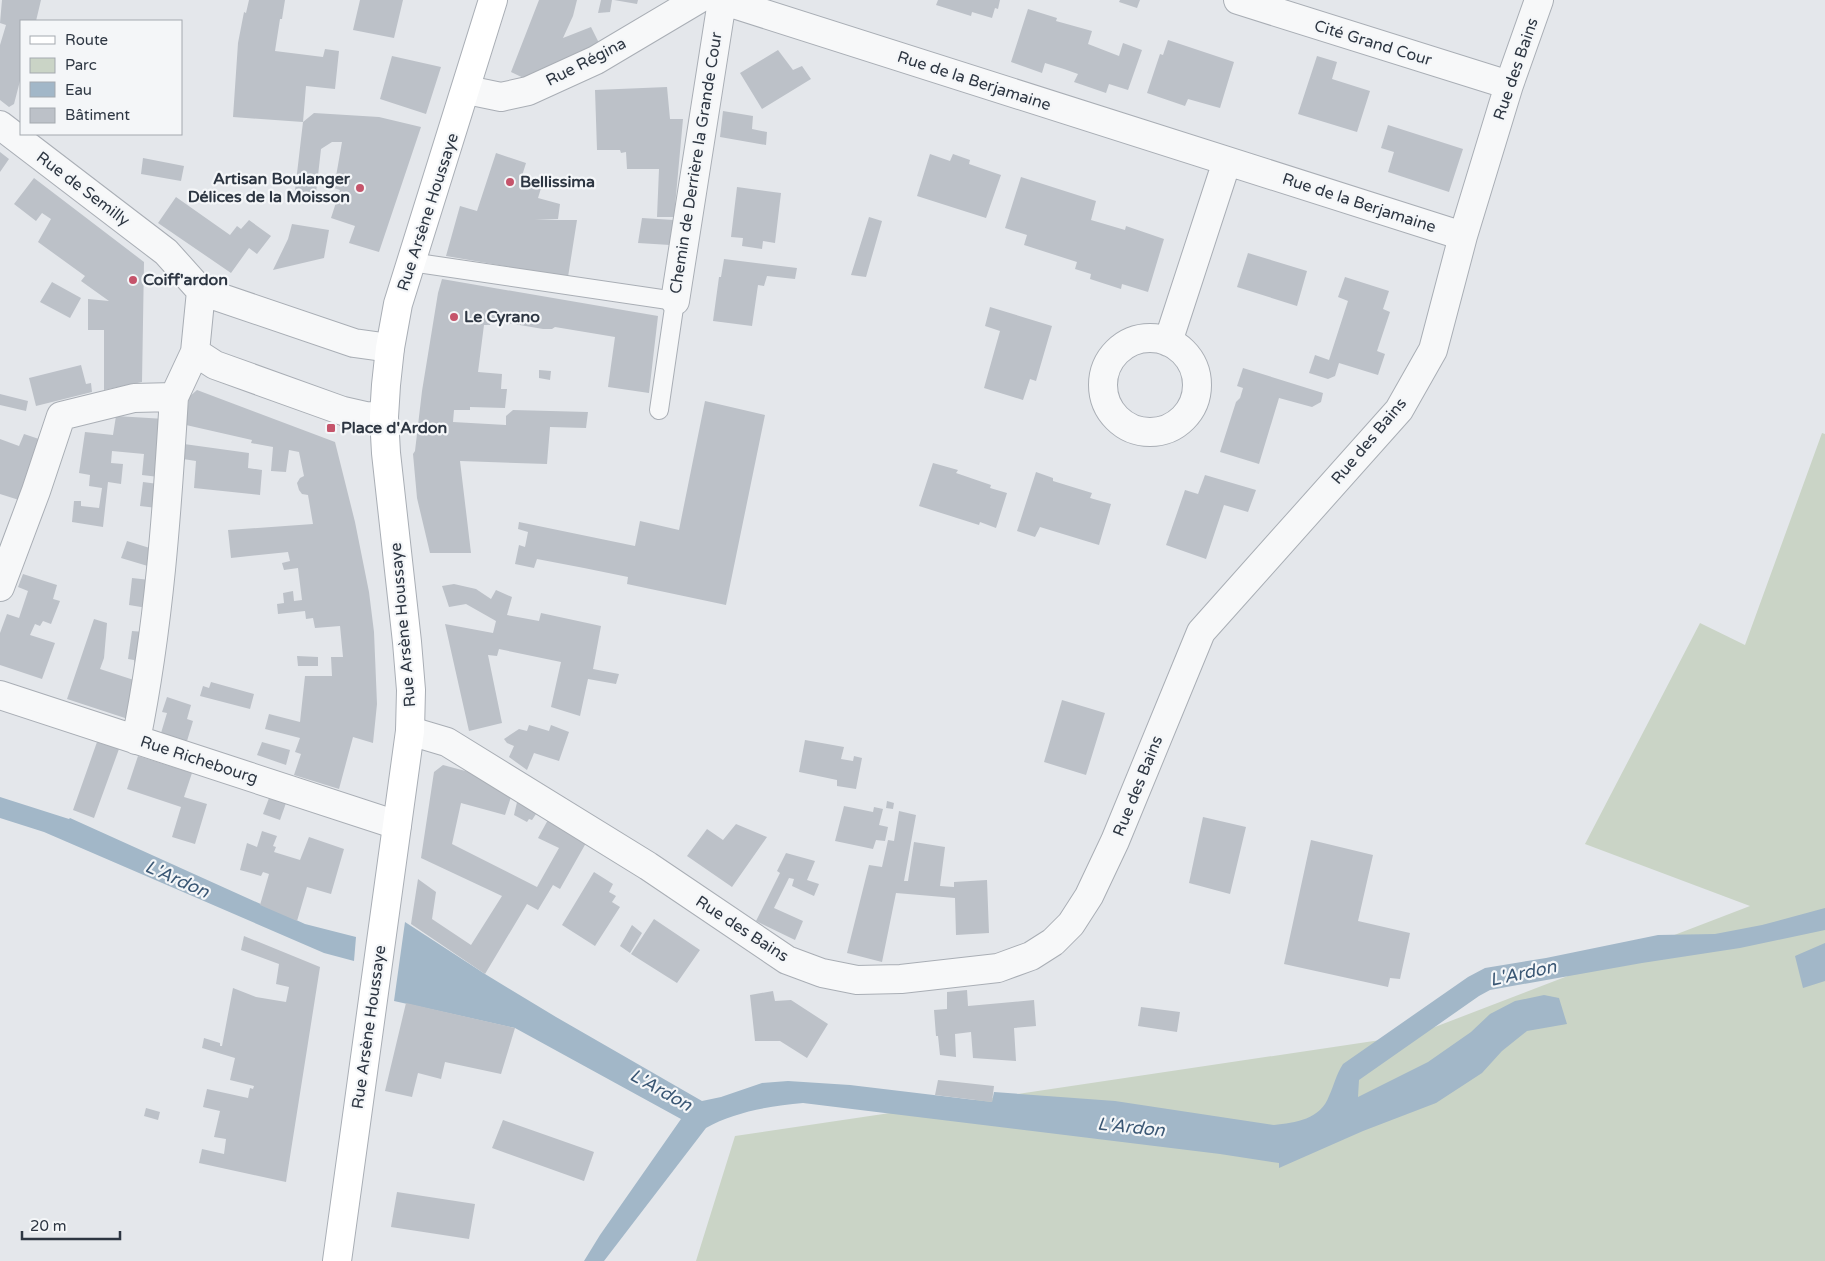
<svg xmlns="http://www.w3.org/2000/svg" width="1825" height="1261" font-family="'Varela Round',sans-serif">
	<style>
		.green { fill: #cad4c6 }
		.water { fill: #a2b7c8 }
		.building { fill: #bcc1c8 }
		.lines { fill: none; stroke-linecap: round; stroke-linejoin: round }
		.lane-casing { stroke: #a9aeb5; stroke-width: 20 }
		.street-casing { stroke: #a9aeb5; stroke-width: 30 }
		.secondary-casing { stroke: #a9aeb5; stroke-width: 30 }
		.lane { stroke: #f7f8f9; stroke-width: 18 }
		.street { stroke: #f7f8f9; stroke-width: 28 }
		.secondary { stroke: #fff; stroke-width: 28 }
		.poi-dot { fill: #c5546b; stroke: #f4f6f8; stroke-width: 2 }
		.labels { text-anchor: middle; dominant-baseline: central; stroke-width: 4.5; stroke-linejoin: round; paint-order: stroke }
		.street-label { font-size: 16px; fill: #2d3642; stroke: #f4f6f8 }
		.poi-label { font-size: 16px; font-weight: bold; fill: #2d3642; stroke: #f4f6f8; text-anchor: start }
		.water-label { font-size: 18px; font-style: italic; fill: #3a5774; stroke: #f4f6f8 }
	</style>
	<rect width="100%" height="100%" fill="#e4e7eb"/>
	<path class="green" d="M1822,433L1825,434V1261H696L735,1136L1414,1035L1750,906L1585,844L1700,623L1745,645Z"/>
	<path class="water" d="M0,797L69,819L70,818L305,924L356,937L354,961L324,953L44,832L0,818Z
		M1825,908V930L1740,948L1642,963L1490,990L1479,996L1359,1080L1358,1097L1428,1062L1471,1032L1490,1014L1515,1001L1544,995L1559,998L1567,1024L1527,1031L1502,1051L1482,1073L1436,1103L1363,1131L1279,1168V1163L1220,1154L803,1103C770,1106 734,1112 706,1128L604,1261H584L600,1235L681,1119L515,1028L394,1001L405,922L485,974L556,1017L702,1101L721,1097L762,1083L788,1081L850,1085L992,1102L994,1092L1115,1101L1274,1125C1295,1123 1321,1119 1329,1096C1334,1085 1336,1075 1343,1064L1468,977L1485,968L1546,958L1658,935L1715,934L1762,925Z
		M1825,943V981L1803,988L1795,956Z"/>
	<path class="building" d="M2,0H41L36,21H21V77L14,104L9,107L0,100V45L6,25L0,23Z
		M249,0H285L282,19H280L275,51L323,57L325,49L339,51L335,89L306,86L303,122L314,113L379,117L421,127L379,252L349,243L355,226L331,218L340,190L334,188L342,142H332L321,149L315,202L294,199L303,122L233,117L238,43L244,12L246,13Z
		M360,0H403L394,38L353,30Z
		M539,0H577L573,16L563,38L591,27L601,47L532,82L511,72Z
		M601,0H612L610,12L598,13Z
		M614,0H638L637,4Z
		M938,0H1000L998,9L995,8L992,18L972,12L971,16L936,5Z
		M1120,0H1140L1137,8L1119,2Z
		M1028,9L1057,18L1056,21L1092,31L1088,44L1119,56L1123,43L1142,50L1128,90L1109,84L1106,93L1074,82L1078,74L1064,69L1045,63L1042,73L1011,62Z
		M1168,40L1234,62L1220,108L1188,99L1185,106L1147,93L1160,54L1163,55Z
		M778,50L793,70L802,66L811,79L762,109L740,73Z
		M392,56L441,67L426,114L380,99Z
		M1317,56L1337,62L1332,79L1370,91L1357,132L1298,114Z
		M667,87L670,119H683L674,217H657L659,169H627L626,152L621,153L620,150H597L595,90Z
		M723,111L753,116L752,129L767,132L766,145L720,137Z
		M1388,125L1463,149L1449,192L1388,172L1394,152L1381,148Z
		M0,152L9,159L0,172Z
		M496,153L526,163L521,179L542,185L538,198L560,204L558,219L535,220H577L568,277L446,256L460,206L477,211Z
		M930,154L950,161L953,154L970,160L969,164L1001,175L986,218L917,196Z
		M143,158L184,166L181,181L141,174Z
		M1021,177L1096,201L1091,220L1125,230L1126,226L1164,239L1148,292L1122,284L1121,289L1090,279L1091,274L1075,269L1077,262L1024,245L1027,235L1005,228Z
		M34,178L144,262L142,382L104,390V330H88V299L109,301L81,281L85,276L38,242L51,219L42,213L36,221L14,204Z
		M737,187L781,193L775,243L763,241L762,249L742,246L743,238L731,237Z
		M176,197L230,235L237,226L241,229L249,220L271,236L257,254L249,248L231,273L158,223Z
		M869,217L882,221L866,277L851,275Z
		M642,218L674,220L670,245L638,243Z
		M292,224L329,230L324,258L273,270L288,239Z
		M1248,253L1307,271L1297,306L1237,287Z
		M724,259L797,268L795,279L767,276L764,286L758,285L752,326L713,321L719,277H721Z
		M1345,277L1389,291L1383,309L1390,312L1377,351L1385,354L1378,375L1339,363L1335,376L1328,379L1309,373L1315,355L1329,360L1348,301L1338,297Z
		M442,279L658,316L649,393L608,387L615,337L555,327L552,329H543L491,320L490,325H484L478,372L502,374L501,389H507L505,408L470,407V410H454L453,422L506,425V416L513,410L588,412L586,428L550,427L547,464L460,461L471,553H430L417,498L413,454L415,451L422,391L438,293Z
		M52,282L81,298L70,318L40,302Z
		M990,307L1052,326L1036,381L1030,379L1023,400L984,388L1000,331L985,326Z
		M81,365L86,384L91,383L92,392L36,406L29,378Z
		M1243,368L1323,393L1321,402L1312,407L1279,398L1259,464L1220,452L1236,402L1240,398L1243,388L1237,386Z
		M539,370L551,371L550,380L539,378Z
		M197,390L335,442L355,522L369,592L374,632L377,704L373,743L353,737L339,789L294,775L301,754L295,752L300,738L265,729L269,714L300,722L305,676H332L331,657H343L340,626L315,628L313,618L306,619L305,611L278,614L277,604L284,603L283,593L293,591L294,601L302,600L298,568L284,570L282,563L290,561L288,552L231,558L228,530L313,524L308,495L302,494L299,490L297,483L300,478L304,476L299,452L289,450L286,472L271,471L273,447L251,443L252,440L186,425L189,397Z
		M0,394L28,401L26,411L0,405Z
		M705,401L765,415L726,605L627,584L628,577L584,568L537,559L534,568L515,564L519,545L525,547L528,532L518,529L519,522L635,546L640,521L679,530Z
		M116,416L165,419L159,477L142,475L144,454L112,451L111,463L123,464L121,484L108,482L103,527L72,522L74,501H81V506L99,508L102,488L89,486L90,475L79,473L85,432L113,435Z
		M24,434L42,440L19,500L0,494V439L19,446Z
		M184,444L249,453L248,468L262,470L260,495L194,488L196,461L183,459Z
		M933,463L958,470L956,473L991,485L990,488L1007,493L996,528L980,522L979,525L919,506Z
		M1036,472L1053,478V481L1092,493L1090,498L1111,504L1099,545L1040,527L1035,537L1017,531Z
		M1205,475L1256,490L1248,512L1224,505L1206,559L1166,545L1185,490L1198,494Z
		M143,482L158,484L157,508L140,506Z
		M127,541L153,549L151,567L121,558Z
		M23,574L57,585L53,599L60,601L51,624L43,621L40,626L35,624L30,635L55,643L42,679L0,665V633L7,614L19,618L28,591L18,587Z
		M132,578L150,580L147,608L129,605Z
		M454,584L476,589L491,599L496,590L512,597L507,615L539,621L541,613L601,626L593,669L619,674L616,684L588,679L580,716L551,707L561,662L499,649L497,656L488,655L502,723L469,731L445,624L493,633L496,621L466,604L449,607L442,586Z
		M94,619L107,623L104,658L100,669L140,682L128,719L67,699Z
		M132,631L145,632L142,666L135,665L134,660L128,659Z
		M297,656L318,657V666H298Z
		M211,682L254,694L250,709L200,696L203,686L209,688Z
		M167,697L191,705L187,719L193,721L187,741L161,733L167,713L162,712Z
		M1062,700L1105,713L1086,775L1044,762Z
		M529,725L549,731L551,725L569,732L559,761L534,753L527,770L509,757L514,746L507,743L504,739L519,729L527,731Z
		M805,740L844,747L841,759L853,761L854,756L862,758L856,789L837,786V780L799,772Z
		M97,742L119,749L94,818L73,810Z
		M262,742L290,750L286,765L257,755Z
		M138,756L192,773L184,797L207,804L195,844L172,837L181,807L127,789Z
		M443,765L473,773L512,794L505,815L461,803L452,844L537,887L559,848L538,838L549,818L586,843L560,889L553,885L538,910L527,904L485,974L411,924L418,879L436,892L432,919L471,945L502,896L421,858L434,772Z
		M269,798L286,803L280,820L263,814Z
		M518,798L538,811L532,820L529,819L527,822L514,815Z
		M887,801L894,803L893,809L886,808Z
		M844,806L873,812L874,807L883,809L879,825L888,827L885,841L876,840L873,849L835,841Z
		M899,811L916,815L904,881H908L914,842L945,847L940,886L954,887V882L987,880L989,933L956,935L955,898L896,893L882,962L847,953L869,865L882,867L888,840L894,841Z
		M1203,817L1246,827L1230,894L1189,883Z
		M736,824L767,837L732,887L687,856L707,829L723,840Z
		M262,831L277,836L273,846L276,847L274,852L300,860L309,837L344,849L331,894L307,887L297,921L260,905L269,874L263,872L261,876L240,870L247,843L257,847Z
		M1311,840L1373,855L1358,921L1410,933L1400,979L1390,978L1388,987L1284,964Z
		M786,853L815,861L807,880L819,884L814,896L792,886L794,879L789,878L774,908L803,921L795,940L756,921L780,873L777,871Z
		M594,872L613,884L609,892L616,896L612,902L620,907L595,946L562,925Z
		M654,919L700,950L677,983L631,954Z
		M632,925L642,933L630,953L620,946Z
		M244,936L320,967L286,1182L199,1163L202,1149L224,1154L226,1139L214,1137L220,1111L203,1107L207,1089L248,1098L250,1088L253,1089L254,1086L230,1080L235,1058L202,1048L204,1038L220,1043V1046H222L233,988L256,997L286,1002L289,987L276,984L279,964L241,950Z
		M967,990L968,1006L1034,1000L1036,1026L1014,1028L1016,1061L973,1058L971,1032L955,1034L956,1057L940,1055L938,1036H936L934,1010L947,1009V992Z
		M773,991L775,1001L791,1000L828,1024L807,1058L780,1041H755L750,995Z
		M406,1003L515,1028L501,1074L445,1062L441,1079L418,1073L412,1097L385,1091Z
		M1141,1007L1180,1012L1177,1032L1138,1026Z
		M938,1080L994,1086L992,1102L935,1095Z
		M146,1108L160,1112L158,1120L144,1116Z
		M503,1120L594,1152L584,1181L492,1148Z
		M397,1192L475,1204L469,1239L391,1227Z"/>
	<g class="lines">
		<defs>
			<path id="lane" d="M411,262L675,301L659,410"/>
			<path id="street" d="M721,0L1463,236
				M1238,0L1509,85
				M467,90L501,97L528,91L596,60L697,0
				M0,125L166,252L201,291L354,343L390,348
				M201,291L195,352L215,365L343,411L365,416L384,417
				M675,301L722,1
				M1103 385a47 47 0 1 1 94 0a47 47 0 1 1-94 0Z
				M1168,342L1227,161
				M0,587L36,491L61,416L134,398L174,397L195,352
				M0,695L397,825
				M410,731L447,742L648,866L787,960L822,973L857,980L901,979L998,968L1031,956L1053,942L1071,924L1089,896L1115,841L1201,632L1399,410L1433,350L1463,236L1509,85L1539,0
				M136,740C159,627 167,512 174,397"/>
			<path id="secondary" d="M337,1261L410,731L411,690L407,642L386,453L384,417L386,385L390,348L398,304L493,0"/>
		</defs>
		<use href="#lane" class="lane-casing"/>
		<use href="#street" class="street-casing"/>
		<use href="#secondary" class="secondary-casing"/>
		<use href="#lane" class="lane"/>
		<use href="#street" class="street"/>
		<use href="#secondary" class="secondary"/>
	</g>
	<g class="poi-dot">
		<circle cx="510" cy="182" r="5"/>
		<circle cx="360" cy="188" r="5"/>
		<circle cx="133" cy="280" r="5"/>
		<circle cx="454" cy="317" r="5"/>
		<rect x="326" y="423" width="10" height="10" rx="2.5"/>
	</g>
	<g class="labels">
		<g class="street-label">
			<text transform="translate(1373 43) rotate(17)">Cité Grand Cour</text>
			<text transform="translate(586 62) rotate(-27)">Rue Régina</text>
			<text transform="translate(1516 69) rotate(-71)">Rue des Bains</text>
			<text transform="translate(974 81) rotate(18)">Rue de la Berjamaine</text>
			<text transform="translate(696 163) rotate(-81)">Chemin de Derrière la Grande Cour</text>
			<text transform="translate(83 189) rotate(37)">Rue de Semilly</text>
			<text transform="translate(1359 203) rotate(18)">Rue de la Berjamaine</text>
			<text transform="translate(428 212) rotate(-72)">Rue Arsène Houssaye</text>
			<text transform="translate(1369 441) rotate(-50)">Rue des Bains</text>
			<text transform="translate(403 625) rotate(-95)">Rue Arsène Houssaye</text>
			<text transform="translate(199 760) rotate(18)">Rue Richebourg</text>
			<text transform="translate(1138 786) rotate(-68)">Rue des Bains</text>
			<text transform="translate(742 929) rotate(33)">Rue des Bains</text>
			<text transform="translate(369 1027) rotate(-82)">Rue Arsène Houssaye</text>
		</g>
		<g class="poi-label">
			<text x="350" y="179" text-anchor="end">Artisan Boulanger<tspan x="350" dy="18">Délices de la Moisson</tspan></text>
			<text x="520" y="182">Bellissima</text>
			<text x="143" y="280">Coiff'ardon</text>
			<text x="464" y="317">Le Cyrano</text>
			<text x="341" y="428">Place d'Ardon</text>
		</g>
		<g class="water-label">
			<text transform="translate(177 879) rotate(24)">L'Ardon</text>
			<text transform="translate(1523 973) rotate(-12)">L'Ardon</text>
			<text transform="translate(661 1090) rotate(29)">L'Ardon</text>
			<text transform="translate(1131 1127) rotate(6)">L'Ardon</text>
		</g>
	</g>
	<rect x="20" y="20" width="162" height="115" fill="#f4f6f8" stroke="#a4a9af"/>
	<rect x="30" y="36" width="25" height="8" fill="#ffffff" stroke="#a4a9af"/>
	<text x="65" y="45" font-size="15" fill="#2d3642">Route</text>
	<rect x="30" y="58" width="25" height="15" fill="#cad4c6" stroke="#a4a9af"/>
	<text x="65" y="70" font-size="15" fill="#2d3642">Parc</text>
	<rect x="30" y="82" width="25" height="15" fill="#a2b7c8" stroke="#a4a9af"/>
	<text x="65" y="95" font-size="15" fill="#2d3642">Eau</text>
	<rect x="30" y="108" width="25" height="15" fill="#bcc1c8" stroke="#a4a9af"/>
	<text x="65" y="120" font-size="15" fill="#2d3642">Bâtiment</text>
	<path d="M22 1231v8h98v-8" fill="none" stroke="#2d3642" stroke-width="2.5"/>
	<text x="30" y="1231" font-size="15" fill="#2d3642" stroke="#f4f6f8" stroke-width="4" paint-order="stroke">20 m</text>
</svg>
